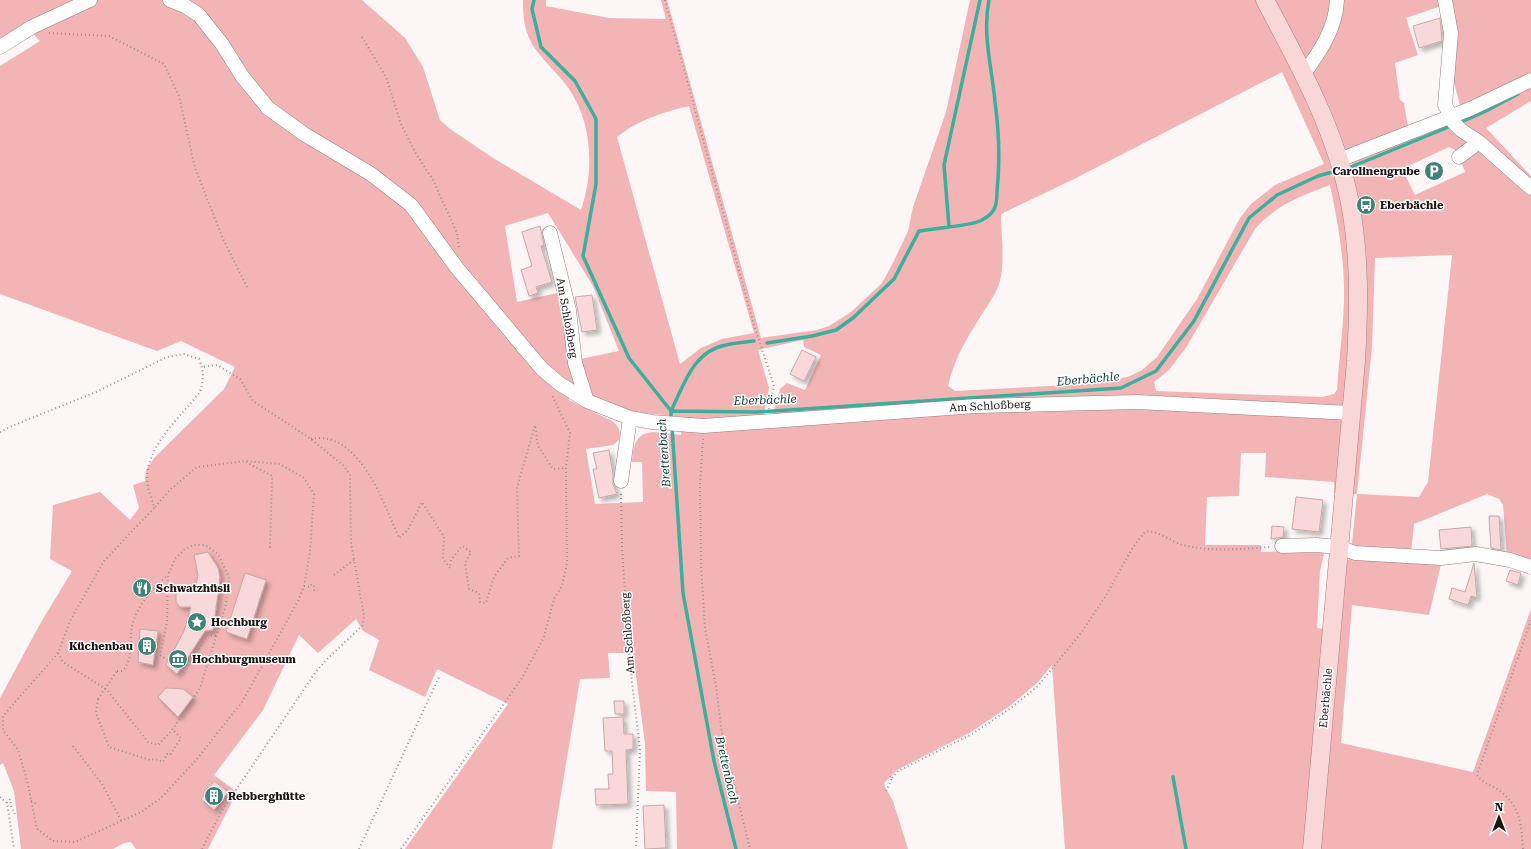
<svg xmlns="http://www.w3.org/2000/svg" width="1531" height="849" font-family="'Roboto Serif',serif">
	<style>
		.green { fill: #f2b4b5; fill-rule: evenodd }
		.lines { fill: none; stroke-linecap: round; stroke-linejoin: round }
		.stream { stroke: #3aaf9b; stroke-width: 3.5 }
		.building { fill: #f9d8d9; stroke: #c8a8a9; filter: url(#shadow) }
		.minor-casing { stroke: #9a7d7d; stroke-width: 15 }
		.major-casing { stroke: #a98081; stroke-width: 19 }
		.path { stroke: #9a9191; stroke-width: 2; stroke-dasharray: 1 3; stroke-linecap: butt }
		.minor { stroke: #fff; stroke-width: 14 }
		.major { stroke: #f9d7d7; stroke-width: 18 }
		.path-bridge { stroke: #9a9191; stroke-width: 2; stroke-dasharray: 1 3; stroke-linecap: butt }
		.labels { text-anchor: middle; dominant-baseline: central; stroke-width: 3; stroke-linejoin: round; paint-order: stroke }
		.poi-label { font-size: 11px; font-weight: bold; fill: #1d1212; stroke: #fff; text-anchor: start }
		.street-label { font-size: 11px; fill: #1d1212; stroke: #fff }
		.water-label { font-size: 12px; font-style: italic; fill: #0b3f37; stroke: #fff }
	</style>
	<defs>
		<filter id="shadow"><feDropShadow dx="3.5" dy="3.5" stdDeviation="2" flood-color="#0004"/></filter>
	</defs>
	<rect width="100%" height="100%" fill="#fcf6f6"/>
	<path class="green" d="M0,0H362L405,38L423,67L440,120L450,129L493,158L581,210C594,172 593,124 569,89C560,75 537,55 531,42C524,28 523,15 523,0H546V6L609,18L666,19L661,0H667L761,338L817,330L829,326L851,312L882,283L894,261L908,231L913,207L946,112L970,0H1531V101L1486,128L1531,176V563L1507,556L1503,505L1499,499L1487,494L1414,524L1411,553L1355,548L1352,543L1357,494L1334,493V482L1265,477L1266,453H1241L1239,496L1207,497L1205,545H1261V552L1325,550L1320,571L1317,628L1337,631L1347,561L1350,558L1442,560L1429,615L1352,605L1341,743L1473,772L1531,609V849H1065L1052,665L1037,683L1011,705L971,732L897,770L884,783L885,787L893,801L908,849H677L676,792L646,791L645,744L633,653H608L610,678L580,679L552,849H405L508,704L437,669L425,697L369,670L379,640L363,631L356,619L318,653L299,635L263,710L214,775L237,792L208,849H136L131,842L124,843L113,849H21L14,791L3,763L0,765V698L40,624L72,571L50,559L53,505L100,492L130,520L139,508L133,485L145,481L146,470L154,458L224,389L235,367L181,341L157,351L0,294V66L40,41L31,32L0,51ZM1450,3L1452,76L1463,116L1459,121L1408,127L1404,103L1400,100L1395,63L1418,55L1406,18ZM1282,72L1324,164L1275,185L1251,204L1240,218L1197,299L1157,357L1142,370L1130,376L1111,381L1088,384L955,391L948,386C953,362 966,339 979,319C986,307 996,295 1000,281C1005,261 1001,235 1001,214L1074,179ZM689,106L754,333L722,339L701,348L680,364L617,137C638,120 663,112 689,106ZM1449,147L1457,151L1465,172L1415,195L1402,169ZM1351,163L1354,171L1333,177L1330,169ZM1330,185C1338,223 1345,262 1344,301C1343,330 1339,360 1337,390L1334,394L1322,397L1156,391L1154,382L1169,370L1187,346L1255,229C1275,206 1302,195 1330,185ZM548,213L593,286L619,351L580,359L591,396L632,412L683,417L681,435C652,432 634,424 632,462H642L643,502L595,504L586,449L613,445L618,441C622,433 619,426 612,421L569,400L574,383L557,293L517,302L505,226ZM1452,255L1428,482L1419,497L1357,494L1372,347L1375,258ZM803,340L804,347L821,355L805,390L787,383L780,389L773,414H764L769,388L758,350Z"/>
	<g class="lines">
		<path class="stream" d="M534,0L532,9L541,47L575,81L596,119V184L583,256L629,358L671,411V421
			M1459,123L1484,112L1518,94
			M1346,169L1451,126
			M949,227C964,225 984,224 993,211C997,206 997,197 997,191C1000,162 999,131 995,102C992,68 982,34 989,0
			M754,341C745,342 735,343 726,345C693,351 684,385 671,411L757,412L1121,388L1156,371L1194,321L1249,218L1277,195L1318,176L1336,171
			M767,343L812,336L836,330L853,318L894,279L919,231L949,227L944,165L980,0
			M672,427L683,593L714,761L736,849
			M1173,777L1186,849"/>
	</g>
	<path class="building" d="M1440,18L1442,41L1419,48L1413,26Z
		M540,226L544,245L541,246L552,282L536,287L538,293L529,296L521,270L532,266L522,232Z
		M592,295L597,330L582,332L575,297Z
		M802,350L816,357L804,381L790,374Z
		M609,450L613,474V484L617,494L599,498L593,469H597L593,453Z
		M1296,497L1323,500L1319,532L1292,529Z
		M1489,516H1499L1501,550L1491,548Z
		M1272,526L1284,527L1283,537L1271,539Z
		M1471,527L1472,546L1441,549L1439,530Z
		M208,552L218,568L220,578L213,630L205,631L177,674L166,665L184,631L191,607H180L176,602V594L182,590H195L198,575L194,555Z
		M1474,563L1477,598L1471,596L1468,605L1449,599L1452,588L1465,592Z
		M1510,570L1521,573L1518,585L1506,581Z
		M245,573L266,580L247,639L226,632Z
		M140,629L158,631L153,665L138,662Z
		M166,688L183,689L193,697L178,717L158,697Z
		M614,701H624V714H615Z
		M623,717L624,734H633V749L626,750L628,804L596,805L595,789H609L608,774H613L612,751H605L603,718Z
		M214,781L228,792L214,810L201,799Z
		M664,805L666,848L645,849L643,806Z"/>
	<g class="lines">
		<defs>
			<path id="minor" d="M170,0L185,6L199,15L222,44L242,76L268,108L304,134L371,174L411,205L457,268L542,369L560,384L587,401L630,418L652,422L703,426L976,406L1137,402L1351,413
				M1445,0L1451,33L1445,105L1454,123L1461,130L1479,142L1531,188
				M0,47L32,27L90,0
				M1303,75C1319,53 1336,29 1337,0
				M1459,157L1479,142
				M1339,160L1470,109L1531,80
				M550,233L569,310L575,363L587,401
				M621,481L630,418
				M1282,546L1316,545L1339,547L1355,553L1441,558L1476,554L1510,560L1531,567"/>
			<path id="major" d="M1265,0C1299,64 1336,131 1350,203C1360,256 1359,308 1356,361L1312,849"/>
		</defs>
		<use href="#minor" class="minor-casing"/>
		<use href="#major" class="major-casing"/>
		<path class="path" d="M665,0L754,325L774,386L769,409
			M49,33L109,36L164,64L179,96L195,168L223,239L248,289
			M362,37L386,77L401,124L415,152L433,180L457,233L459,249
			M0,432L12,426L96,392L167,357L184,354L199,359C204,371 204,379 200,392C181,416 147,446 147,478C147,488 152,499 154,508L104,561L71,619L58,653L3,716V730L18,750L27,780L37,829L53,841L75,842L141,812L161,798L196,760L242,702L298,601L304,586L310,552L314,494L304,478L280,464L245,461L197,467L171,489L154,508
			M311,439C359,429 384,504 399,538L408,530L422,502L444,537L443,559L450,568L451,560L462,546L471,552L465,563L469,589L479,593L480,602L486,603L494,577L508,558L519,556L517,488L535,425L538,446L553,469L566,468
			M703,439L700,484L701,565L705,628L716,686L722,734L750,849
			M246,462L272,476L270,549
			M621,494L622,548L630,665L640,750L636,849
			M334,575L355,559
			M304,586L310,587L311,585H314V590H318
			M58,653L63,662L107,690L148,742L158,745L173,729L200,688L226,605L229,577L218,554L205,545H193L184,550L175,559L168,575L167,622L160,655L167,660
			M117,671H122C135,659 128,638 133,622C141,600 152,590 168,575
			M180,671L183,673L208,635L216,636
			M98,699L96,713L109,747L150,760L155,759L163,762L167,754L170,755L181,738L173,730
			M73,746L102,784L122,822
			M892,778L898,771L972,734L1011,708L1038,686L1081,633L1105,597L1133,547L1145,532C1157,529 1171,542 1183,545C1211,552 1242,549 1270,547
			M886,791L892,778L888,774
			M0,797L7,803L14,849
			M31,801L37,804
			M7,803L10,799L12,809L16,816
			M202,849L221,812L315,673L326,660L363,625L364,616L351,542L350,475L344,466L311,439L253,401L240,379L217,365L202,367
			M359,849L439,677
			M401,849L522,678L544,637L554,599L562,586L567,563L566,468L570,433L552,395
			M1523,849C1521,825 1521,807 1500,791C1492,785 1483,784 1477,775L1531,620"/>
		<use href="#minor" class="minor"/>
		<use href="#major" class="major"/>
		<path class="path-bridge" d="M98,699L117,671"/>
	</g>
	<defs>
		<symbol id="parking-disc" viewBox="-11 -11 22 22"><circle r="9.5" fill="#3f8376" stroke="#fff"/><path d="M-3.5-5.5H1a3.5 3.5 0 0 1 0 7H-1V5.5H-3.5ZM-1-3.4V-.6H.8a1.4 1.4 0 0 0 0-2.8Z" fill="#fff"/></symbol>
		<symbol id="bus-disc" viewBox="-11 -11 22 22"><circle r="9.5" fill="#3f8376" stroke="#fff"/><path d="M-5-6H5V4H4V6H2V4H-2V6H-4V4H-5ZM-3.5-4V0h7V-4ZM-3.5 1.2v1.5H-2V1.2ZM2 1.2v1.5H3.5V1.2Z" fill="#fff"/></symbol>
		<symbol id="restaurant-disc" viewBox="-11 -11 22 22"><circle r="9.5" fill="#3f8376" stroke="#fff"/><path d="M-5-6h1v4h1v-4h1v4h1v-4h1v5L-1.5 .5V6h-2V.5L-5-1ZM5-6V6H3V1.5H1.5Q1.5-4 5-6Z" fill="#fff"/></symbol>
		<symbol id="sight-disc" viewBox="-11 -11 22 22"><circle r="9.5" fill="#3f8376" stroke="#fff"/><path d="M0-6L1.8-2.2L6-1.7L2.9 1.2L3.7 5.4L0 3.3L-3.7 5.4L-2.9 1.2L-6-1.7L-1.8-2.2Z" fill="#fff"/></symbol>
		<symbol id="building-disc" viewBox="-11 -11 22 22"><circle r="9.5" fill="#3f8376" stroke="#fff"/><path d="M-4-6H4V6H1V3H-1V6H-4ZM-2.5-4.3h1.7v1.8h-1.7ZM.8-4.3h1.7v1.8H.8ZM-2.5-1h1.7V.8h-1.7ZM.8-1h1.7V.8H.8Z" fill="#fff"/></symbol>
		<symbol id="museum-disc" viewBox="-11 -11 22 22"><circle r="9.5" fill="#3f8376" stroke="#fff"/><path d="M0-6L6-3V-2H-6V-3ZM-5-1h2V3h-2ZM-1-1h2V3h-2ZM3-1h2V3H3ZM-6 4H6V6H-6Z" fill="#fff"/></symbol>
	</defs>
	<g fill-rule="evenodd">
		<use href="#parking-disc" x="1423" y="160" width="22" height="22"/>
		<use href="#bus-disc" x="1355" y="194" width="22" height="22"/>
		<use href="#restaurant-disc" x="131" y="577" width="22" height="22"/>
		<use href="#sight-disc" x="186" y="611" width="22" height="22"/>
		<use href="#building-disc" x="136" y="635" width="22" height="22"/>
		<use href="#museum-disc" x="167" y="648" width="22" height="22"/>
		<use href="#building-disc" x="203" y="785" width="22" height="22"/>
	</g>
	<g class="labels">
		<g class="poi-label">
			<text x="1420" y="171" text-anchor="end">Carolinengrube</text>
			<text x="1380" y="205">Eberbächle</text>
			<text x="156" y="588">Schwatzhüsli</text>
			<text x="211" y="622">Hochburg</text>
			<text x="133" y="646" text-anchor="end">Küchenbau</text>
			<text x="192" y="659">Hochburgmuseum</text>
			<text x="228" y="796">Rebberghütte</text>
		</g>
		<g class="street-label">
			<text transform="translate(567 318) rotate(80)">Am Schloßberg</text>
			<text transform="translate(990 406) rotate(-3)">Am Schloßberg</text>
			<text transform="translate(628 633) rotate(-94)">Am Schloßberg</text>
			<text transform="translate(1326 698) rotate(-85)">Eberbächle</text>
		</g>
		<g class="water-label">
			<text transform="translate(1088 379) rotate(-5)">Eberbächle</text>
			<text transform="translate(765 400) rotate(-2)">Eberbächle</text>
			<text transform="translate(664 453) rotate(-94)">Brettenbach</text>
			<text transform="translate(727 770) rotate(77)">Brettenbach</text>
		</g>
	</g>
	<g transform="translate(1499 817)" stroke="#ffffff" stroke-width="3" paint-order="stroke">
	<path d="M0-3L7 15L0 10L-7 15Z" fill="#1d1212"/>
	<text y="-6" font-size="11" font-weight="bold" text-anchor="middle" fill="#1d1212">N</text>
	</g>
</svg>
